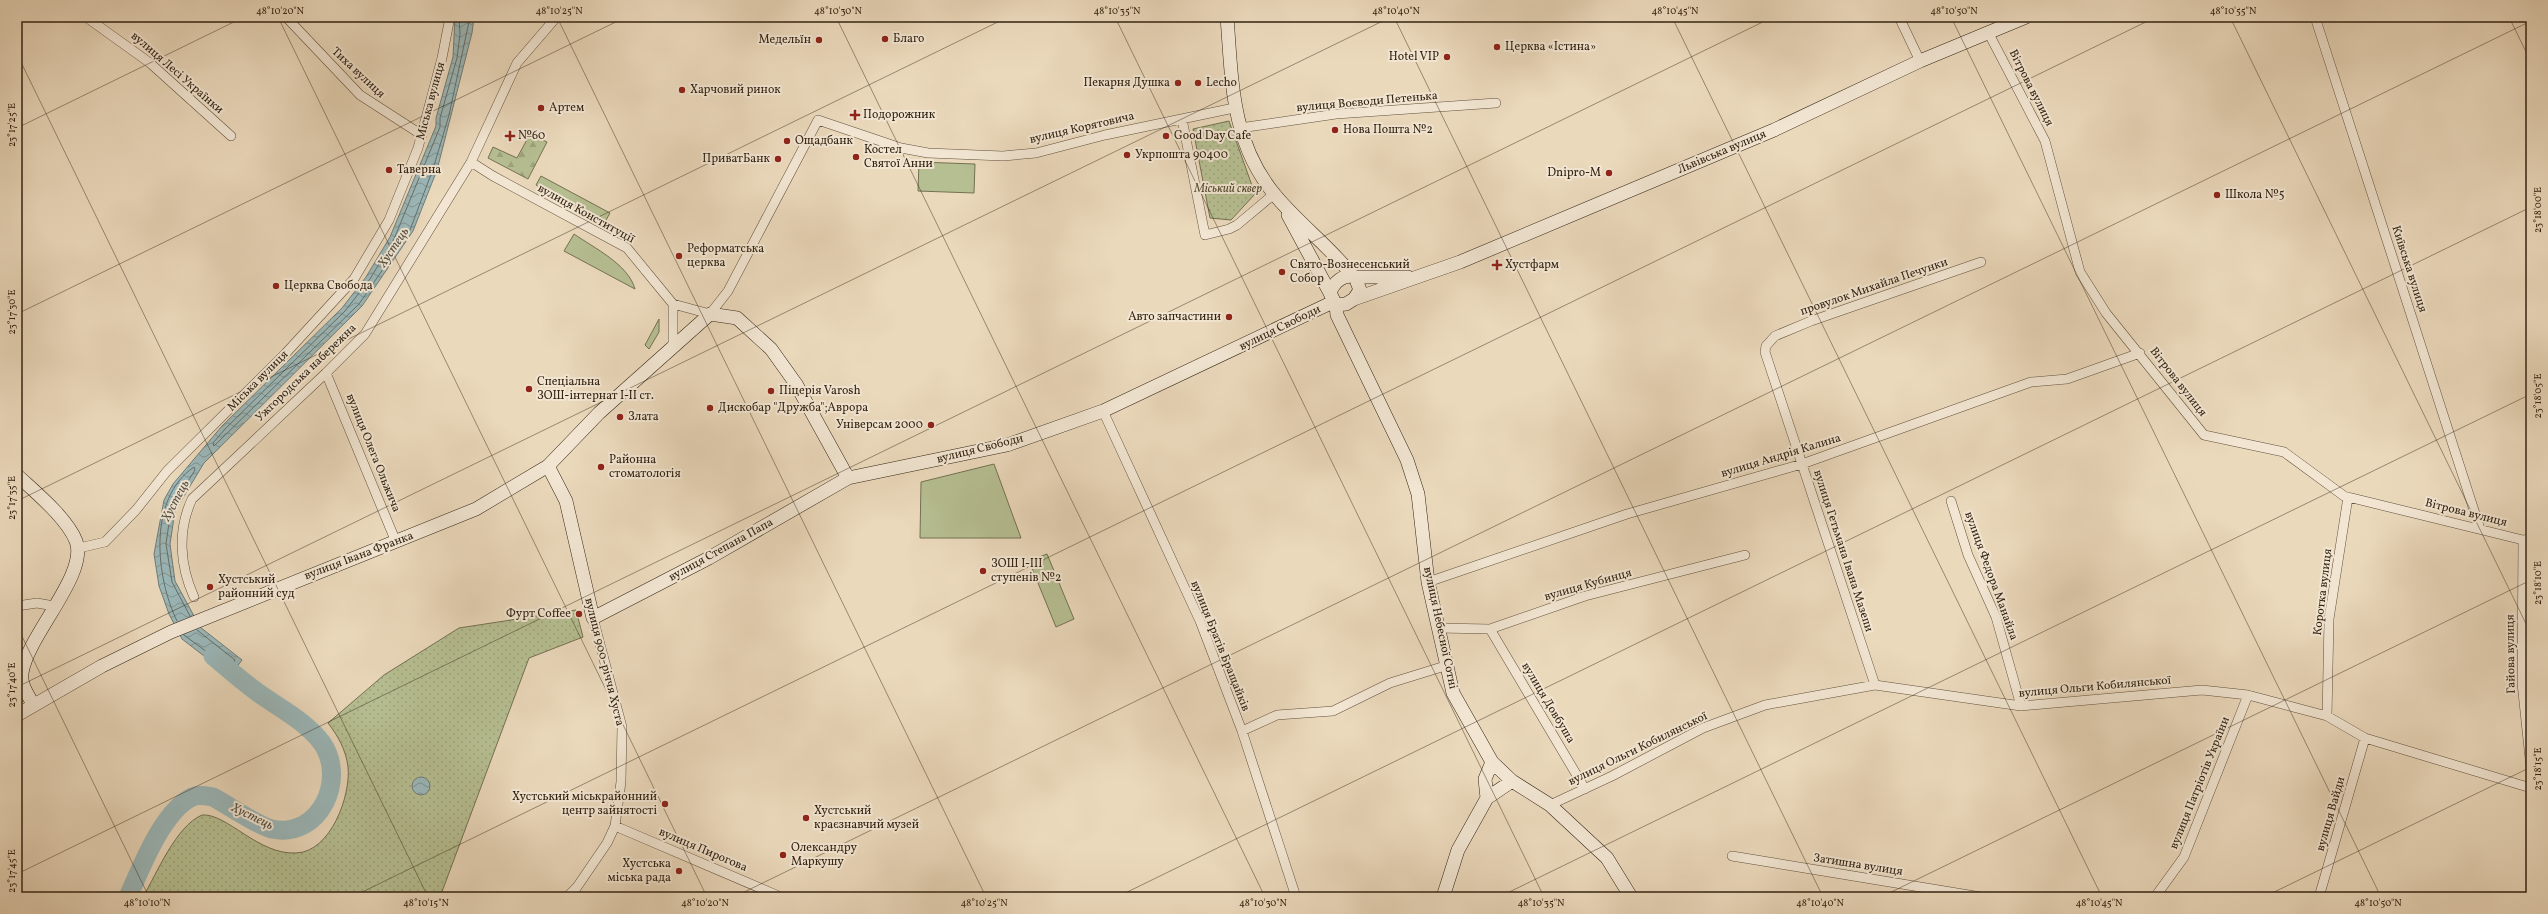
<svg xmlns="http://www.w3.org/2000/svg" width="2548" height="914" font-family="Vollkorn,serif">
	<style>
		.grass { fill: #b6bf92; stroke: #747152 }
		.forest { fill: url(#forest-firs); stroke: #747152 }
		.park { fill: url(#park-dots); stroke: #747152 }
		.water { fill: url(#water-waves); stroke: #717c77 }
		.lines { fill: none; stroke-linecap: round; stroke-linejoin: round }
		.shore { stroke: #676e66; stroke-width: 1 }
		.river { stroke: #9bb8ba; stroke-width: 19 }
		.street-casing { stroke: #61503c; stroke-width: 10 }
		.secondary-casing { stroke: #332312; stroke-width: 14 }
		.street { stroke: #f2e6d3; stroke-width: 9 }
		.secondary { stroke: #f2e6d3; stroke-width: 13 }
		.ticks { fill: none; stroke: #332312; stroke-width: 1; stroke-opacity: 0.45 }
		.poi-dot { fill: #8f2418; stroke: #f2e6d3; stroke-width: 1.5 }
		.labels { text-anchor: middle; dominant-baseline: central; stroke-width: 4; stroke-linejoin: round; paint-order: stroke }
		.poi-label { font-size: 12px; fill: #332312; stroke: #f2e6d3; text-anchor: start }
		.street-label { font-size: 12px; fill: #332312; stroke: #f2e6d3 }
		.park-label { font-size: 12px; font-style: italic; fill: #544a32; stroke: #f2e6d3 }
		.water-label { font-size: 13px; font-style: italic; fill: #525044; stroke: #f2e6d3 }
		.neatline { fill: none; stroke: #332312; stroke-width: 1.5 }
		.ticks-label { font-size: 10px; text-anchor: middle; fill: #332312 }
	</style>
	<defs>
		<pattern id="forest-firs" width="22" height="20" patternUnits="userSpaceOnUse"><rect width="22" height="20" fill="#b6bf92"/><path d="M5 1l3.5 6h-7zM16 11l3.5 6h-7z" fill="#9da47d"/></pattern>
		<pattern id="park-dots" width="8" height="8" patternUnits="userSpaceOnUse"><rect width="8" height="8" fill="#b6bf92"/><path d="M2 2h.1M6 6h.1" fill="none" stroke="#9da47d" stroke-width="1.8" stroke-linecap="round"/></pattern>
		<pattern id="water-waves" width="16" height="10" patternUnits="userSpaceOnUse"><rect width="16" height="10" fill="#9bb8ba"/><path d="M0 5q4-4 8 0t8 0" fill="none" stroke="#7f9596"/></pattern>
	</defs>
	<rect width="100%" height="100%" fill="#ebd9bc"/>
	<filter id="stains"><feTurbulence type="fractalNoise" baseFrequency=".005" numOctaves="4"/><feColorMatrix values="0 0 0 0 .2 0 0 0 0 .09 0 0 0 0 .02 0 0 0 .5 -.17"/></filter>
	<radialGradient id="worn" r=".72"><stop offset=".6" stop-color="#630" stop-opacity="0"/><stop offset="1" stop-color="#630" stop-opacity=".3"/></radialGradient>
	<path class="grass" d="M919,162L975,164L974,193L918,191Z
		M541,176L610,213L605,222L536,185Z
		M574,234C594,248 628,264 635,289L564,251Z
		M659,319V332L649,349L645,345Z
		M994,464L1021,538H920L921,482Z
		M1047,554L1074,619L1056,627L1029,561Z"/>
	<path class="forest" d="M530,134L547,142L528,179L488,158L493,147L517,158Z"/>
	<path class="park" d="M1229,121L1255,194L1231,220L1210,218L1193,129Z
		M576,610L583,637L529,658L440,897H143C157,873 176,826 202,815C227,813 258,855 296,853C331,852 351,795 348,767C346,750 338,736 328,723L384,675L459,628Z"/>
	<path class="water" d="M455,17H474L472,33L437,170L413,231L362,306L204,463L175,511L170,544L175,581L200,627L242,660L230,676L182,639L169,614L159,586L154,554L164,500L173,484L222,426L342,308L366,277L390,237L436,126V118L453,57Z
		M412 786a9 9 0 1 1 18 0a9 9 0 1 1-18 0Z"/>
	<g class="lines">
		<path class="shore" d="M459,17L460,34L457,58L440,118V127L394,239L370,279L345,311L225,429L213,443L214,446L359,304L410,230L433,169L449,115L470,17
			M177,621C156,578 147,499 194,467L195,470L171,509L166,544L172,582L190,616
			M184,635L230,669L235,660L197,630"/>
		<path class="river" d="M128,897C141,868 162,812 192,797C199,794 207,796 213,797C228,805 258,826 272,829C320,839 347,779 322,743C306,721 279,708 257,692C242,681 227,668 213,656"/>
		<defs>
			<path id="street" d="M86,17L150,63L231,136
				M286,17L360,95L422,135
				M1899,17L1920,61
				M2315,17L2480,529
				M1988,32L2045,141L2080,272L2106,313L2204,435L2284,452L2344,496L2523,540L2531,539
				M1182,119L1205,235L1229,229L1237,225L1274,194
				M1240,128L1336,114L1496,103
				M471,162L493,176L627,248L673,304V347
				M673,304L710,314L728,291L818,120L901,148L928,153L1003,156L1036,153L1105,135L1234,108
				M326,373L396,542
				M1103,411L1200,621L1242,731L1296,897
				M1951,501L1968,555L1996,617L2021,706
				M2523,540L2522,683L2531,768
				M79,548L105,542L136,510L167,471L285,354L354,279L389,220L418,148L442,58L450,17
				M1428,582L1627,514L1802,464L2031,382L2067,379L2140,353
				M194,597C180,566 177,531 192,499L326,373L365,334L471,162L517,63L554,20L551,17
				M17,606L37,603L54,606
				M1438,628L1490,629L1585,596L1745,555
				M1490,629L1585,789
				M1875,685L1765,352L1766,346L1775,336L1811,321L1981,262
				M2327,716L2329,619L2348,497
				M1242,731L1277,715L1333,711L1390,683L1445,666
				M1550,805L1612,776L1703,728L1765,705L1875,685L2021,706L2202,690L2248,695L2327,716L2365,738L2531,788
				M615,826L781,897
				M1732,856L1981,897
				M17,894L21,897
				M567,897L577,887L607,843L615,826L621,782L622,727L593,618
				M2155,897L2184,857L2248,695
				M2319,897L2365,738"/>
			<path id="secondary" d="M1227,17C1232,81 1231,142 1275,195C1299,224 1329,246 1353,276
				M1288,215L1330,293
				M1355,277H1408
				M1354,299L1360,290L1355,277C1343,274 1334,282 1330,293L1336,305L1346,304L1354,299L1460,262L1586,209L1774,130L1920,61L2026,17
				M1336,305L1337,315L1407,460L1418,494L1428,582L1453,693L1492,762L1512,781L1550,805L1607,858L1631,897
				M548,466L566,501L593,618L709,558L848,478L1007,445L1103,411L1333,302
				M17,475C35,492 67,518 76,541C89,574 27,636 22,673C20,684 28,695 33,704
				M17,715L102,666L171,632L476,509L548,466L599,413L710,314L737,318L771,349L796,384L848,478
				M1487,798L1485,779L1492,762
				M1443,897L1458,850L1487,798L1512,781"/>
		</defs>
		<use href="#street" class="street-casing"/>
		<use href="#secondary" class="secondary-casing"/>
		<use href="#street" class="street"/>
		<use href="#secondary" class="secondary"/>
	</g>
	<path class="ticks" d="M278,17L707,897M557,17L986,897M836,17L1265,897M1115,17L1544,897M1394,17L1823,897M1672,17L2102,897M1951,17L2381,897M2230,17L2531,634M2509,17L2531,62M17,54L428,897M17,128L244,17M17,314L626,17M17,501L1008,17M17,626L149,897M17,687L1391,17M17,874L1773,17M352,897L2156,17M734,897L2531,21M1117,897L2531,207M1499,897L2531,394M1881,897L2531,580M2264,897L2531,767"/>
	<g class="poi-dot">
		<circle cx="885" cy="39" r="4"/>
		<circle cx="819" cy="40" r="4"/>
		<circle cx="1497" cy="47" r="4"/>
		<circle cx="1447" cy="57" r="4"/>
		<circle cx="1178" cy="83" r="4"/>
		<circle cx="1198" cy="83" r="4"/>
		<circle cx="682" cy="90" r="4"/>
		<circle cx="541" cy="108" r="4"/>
		<path d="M853 109h4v4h4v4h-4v4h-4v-4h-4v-4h4z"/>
		<circle cx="1335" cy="130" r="4"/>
		<path d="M508 130h4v4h4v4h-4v4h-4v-4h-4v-4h4z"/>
		<circle cx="1166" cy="136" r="4"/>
		<circle cx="787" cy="141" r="4"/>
		<circle cx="1127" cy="155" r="4"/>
		<circle cx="856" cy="157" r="4"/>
		<circle cx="778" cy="159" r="4"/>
		<circle cx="389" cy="170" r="4"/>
		<circle cx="1609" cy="173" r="4"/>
		<circle cx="2217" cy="195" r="4"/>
		<circle cx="679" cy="256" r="4"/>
		<path d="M1495 259h4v4h4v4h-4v4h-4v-4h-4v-4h4z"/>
		<circle cx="1282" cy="272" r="4"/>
		<circle cx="276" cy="286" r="4"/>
		<circle cx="1229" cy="317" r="4"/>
		<circle cx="529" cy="389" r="4"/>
		<circle cx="771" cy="391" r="4"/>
		<circle cx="710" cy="408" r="4"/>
		<circle cx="620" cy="417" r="4"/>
		<circle cx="931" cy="425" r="4"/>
		<circle cx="601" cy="467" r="4"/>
		<circle cx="983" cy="571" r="4"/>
		<circle cx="210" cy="587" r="4"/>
		<circle cx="579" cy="614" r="4"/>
		<circle cx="665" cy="804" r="4"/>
		<circle cx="806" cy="818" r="4"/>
		<circle cx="783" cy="855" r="4"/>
		<circle cx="679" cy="871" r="4"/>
	</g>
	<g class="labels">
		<g class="poi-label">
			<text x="893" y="39">Благо</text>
			<text x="811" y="40" text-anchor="end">Медельїн</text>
			<text x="1505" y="47">Церква «Істина»</text>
			<text x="1439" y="57" text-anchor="end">Hotel VIP</text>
			<text x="1170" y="83" text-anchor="end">Пекарня Душка</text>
			<text x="1206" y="83">Lecho</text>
			<text x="690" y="90">Харчовий ринок</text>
			<text x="549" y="108">Артем</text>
			<text x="863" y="115">Подорожник</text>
			<text x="1343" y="130">Нова Пошта №2</text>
			<text x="518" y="136">№60</text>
			<text x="1174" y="136">Good Day Cafe</text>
			<text x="795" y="141">Ощадбанк</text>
			<text x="864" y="150">Костел<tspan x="864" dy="14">Святої Анни</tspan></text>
			<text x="1135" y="155">Укрпошта 90400</text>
			<text x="770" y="159" text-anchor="end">ПриватБанк</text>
			<text x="397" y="170">Таверна</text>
			<text x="1601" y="173" text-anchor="end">Dnipro-M</text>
			<text x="2225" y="195">Школа №5</text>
			<text x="687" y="249">Реформатська<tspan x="687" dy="14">церква</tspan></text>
			<text x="1290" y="265">Свято-Вознесенський<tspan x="1290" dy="14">Собор</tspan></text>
			<text x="1505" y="265">Хустфарм</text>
			<text x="284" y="286">Церква Свобода</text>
			<text x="1221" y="317" text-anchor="end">Авто запчастини</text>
			<text x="537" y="382">Спеціальна<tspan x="537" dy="14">ЗОШ-інтернат І-ІІ ст.</tspan></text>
			<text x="779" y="391">Піцерія Varosh</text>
			<text x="718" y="408">Дискобар "Дружба";Аврора</text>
			<text x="628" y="417">Злата</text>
			<text x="923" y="425" text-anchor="end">Універсам 2000</text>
			<text x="609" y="460">Районна<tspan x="609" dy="14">стоматологія</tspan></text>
			<text x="991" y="564">ЗОШ І-ІІІ<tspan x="991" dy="14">ступенів №2</tspan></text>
			<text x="218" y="580">Хустський<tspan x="218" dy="14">районний суд</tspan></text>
			<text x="571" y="614" text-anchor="end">Фурт Coffee</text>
			<text x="657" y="797" text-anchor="end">Хустський міськрайонний<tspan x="657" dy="14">центр зайнятості</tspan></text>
			<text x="814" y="811">Хустський<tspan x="814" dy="14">краєзнавчий музей</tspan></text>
			<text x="791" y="848">Олександру<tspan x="791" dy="14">Маркушу</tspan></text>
			<text x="671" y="864" text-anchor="end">Хустська<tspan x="671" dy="14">міська рада</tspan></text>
		</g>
		<g class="street-label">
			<text transform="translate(177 73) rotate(41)">вулиця Лесі Українки</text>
			<text transform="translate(358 73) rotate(43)">Тиха вулиця</text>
			<text transform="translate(2031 88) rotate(63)">Вітрова вулиця</text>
			<text transform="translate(431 101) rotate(-75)">Міська вулиця</text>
			<text transform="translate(1367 102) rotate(-5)">вулиця Воєводи Петенька</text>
			<text transform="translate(1082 128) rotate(-13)">вулиця Корятовича</text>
			<text transform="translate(1722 152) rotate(-23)">Львівська вулиця</text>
			<text transform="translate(586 214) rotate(29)">вулиця Конституції</text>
			<text transform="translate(2409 269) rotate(72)">Київська вулиця</text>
			<text transform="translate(1874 287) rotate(-19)">провулок Михайла Печунки</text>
			<text transform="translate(1280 328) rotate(-26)">вулиця Свободи</text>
			<text transform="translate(306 373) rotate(-44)">Ужгородська набережна</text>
			<text transform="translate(258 381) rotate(-45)">Міська вулиця</text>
			<text transform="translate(2178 382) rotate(52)">Вітрова вулиця</text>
			<text transform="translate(980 449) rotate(-14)">вулиця Свободи</text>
			<text transform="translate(373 453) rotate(68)">вулиця Олега Ольжича</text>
			<text transform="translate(1781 456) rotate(-17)">вулиця Андрія Калина</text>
			<text transform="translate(2466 513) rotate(14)">Вітрова вулиця</text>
			<text transform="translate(721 550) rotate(-29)">вулиця Степана Папа</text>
			<text transform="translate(1843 551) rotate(72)">вулиця Гетьмана Івана Мазепи</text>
			<text transform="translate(359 556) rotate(-21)">вулиця Івана Франка</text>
			<text transform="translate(1991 576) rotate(70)">вулиця Федора Манайла</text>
			<text transform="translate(1588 585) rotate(-16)">вулиця Кубинця</text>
			<text transform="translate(2323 592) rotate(-83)">Коротка вулиця</text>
			<text transform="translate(1440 628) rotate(78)">вулиця Небесної Сотні</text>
			<text transform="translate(1220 646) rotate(68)">вулиця Братів Бращайків</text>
			<text transform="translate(2511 654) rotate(-91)">Гайова вулиця</text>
			<text transform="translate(604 662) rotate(76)">вулиця 900-річчя Хуста</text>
			<text transform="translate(2095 687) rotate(-5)">вулиця Ольги Кобилянської</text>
			<text transform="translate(1548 703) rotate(59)">вулиця Довбуша</text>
			<text transform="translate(1638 749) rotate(-26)">вулиця Ольги Кобилянської</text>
			<text transform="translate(2200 783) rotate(-68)">вулиця Патріотів України</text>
			<text transform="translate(2331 814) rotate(-74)">вулиця Вайди</text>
			<text transform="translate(703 850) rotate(23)">вулиця Пирогова</text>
			<text transform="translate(1858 865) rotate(9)">Затишна вулиця</text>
		</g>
		<g class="park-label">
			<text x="1228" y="189">Міський сквер</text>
		</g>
		<g class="water-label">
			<text transform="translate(394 248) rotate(-56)">Хустець</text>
			<text transform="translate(176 501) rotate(-62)">Хустець</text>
			<text transform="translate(252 817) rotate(26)">Хустець</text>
		</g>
	</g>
	<rect width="2548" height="914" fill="none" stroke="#ebd9bc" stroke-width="44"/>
	<rect x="22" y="22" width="2504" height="870" class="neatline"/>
	<g class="ticks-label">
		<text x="280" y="14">48°10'20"N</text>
		<text x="559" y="14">48°10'25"N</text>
		<text x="838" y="14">48°10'30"N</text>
		<text x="1117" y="14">48°10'35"N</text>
		<text x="1396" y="14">48°10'40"N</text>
		<text x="1675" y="14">48°10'45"N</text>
		<text x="1954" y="14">48°10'50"N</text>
		<text x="2233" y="14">48°10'55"N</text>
		<text transform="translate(11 125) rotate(-90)" y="4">23°17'25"E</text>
		<text transform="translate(2537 210) rotate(-90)" y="4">23°18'00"E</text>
		<text transform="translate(11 312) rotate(-90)" y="4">23°17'30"E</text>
		<text transform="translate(2537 396) rotate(-90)" y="4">23°18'05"E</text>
		<text transform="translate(11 498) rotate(-90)" y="4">23°17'35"E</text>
		<text transform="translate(2537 583) rotate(-90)" y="4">23°18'10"E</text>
		<text transform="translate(11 685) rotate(-90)" y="4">23°17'40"E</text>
		<text transform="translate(2537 769) rotate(-90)" y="4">23°18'15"E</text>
		<text transform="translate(11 871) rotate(-90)" y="4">23°17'45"E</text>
		<text x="147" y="906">48°10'10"N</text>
		<text x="426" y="906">48°10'15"N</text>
		<text x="705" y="906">48°10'20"N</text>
		<text x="984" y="906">48°10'25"N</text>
		<text x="1263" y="906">48°10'30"N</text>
		<text x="1541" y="906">48°10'35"N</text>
		<text x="1820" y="906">48°10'40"N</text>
		<text x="2099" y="906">48°10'45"N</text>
		<text x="2378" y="906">48°10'50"N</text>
	</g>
	<rect width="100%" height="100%" filter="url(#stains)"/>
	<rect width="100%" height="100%" fill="url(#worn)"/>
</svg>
